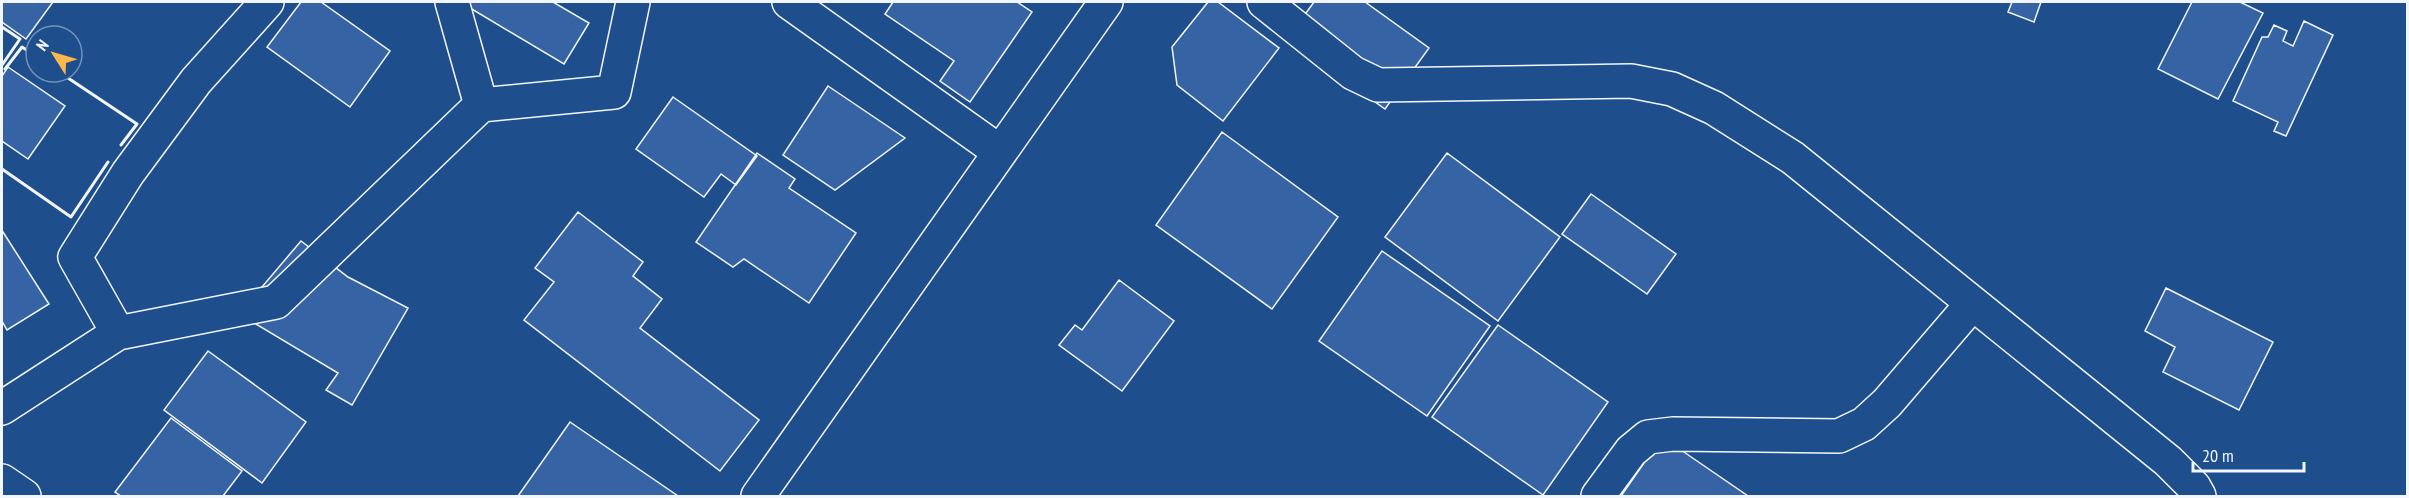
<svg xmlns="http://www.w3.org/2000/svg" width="2409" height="498" font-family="'PT Sans Narrow',sans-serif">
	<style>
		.building { fill: #3563a3; stroke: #f2f6ff; stroke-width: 1.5 }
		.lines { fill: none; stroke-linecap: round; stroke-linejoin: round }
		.street-casing { stroke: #f2f6ff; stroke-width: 36 }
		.street { stroke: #1f4e8c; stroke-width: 33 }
		.wall { stroke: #f2f6ff; stroke-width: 3 }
	</style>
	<rect width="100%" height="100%" fill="#1f4e8c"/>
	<path class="building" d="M2,2H53L26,39L2,22Z
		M301,2H321L390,51L350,107L267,47Z
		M460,2H553L589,23L564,64Z
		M460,2H553L589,23L564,64Z
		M460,2H553L589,23L564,64Z
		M893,2H1017L1032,12L970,102L940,81L954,61L885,14Z
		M1208,2H1218L1279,48L1223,121L1177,85L1172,47Z
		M1314,2H1365L1429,48L1385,109L1287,39Z
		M2012,2H2041L2034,22L2008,12Z
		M2192,2H2240L2263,13L2218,99L2158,69Z
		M2304,21L2333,35L2286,136L2274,131L2278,122L2233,101L2262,37H2268L2274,25L2287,31L2283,41L2293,46Z
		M8,67L65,106L28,159L2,141V76Z
		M828,86L905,138L835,190L783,155Z
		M673,97L757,156L736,185L721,174L704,197L636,149Z
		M1222,132L1338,217L1272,309L1156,225Z
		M757,153L795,179L789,188L856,233L809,303L744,259L733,267L696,242Z
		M1447,153L1560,237L1498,321L1385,237Z
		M1591,194L1676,254L1647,294L1562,234Z
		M578,212L643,262L633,276L662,299L640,328L759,420L720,471L524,320L554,282L535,268Z
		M3,232L49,304L7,330L2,321V234Z
		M301,241L348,277L408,308L352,405L326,390L338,373L239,314Z
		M1382,251L1490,326L1427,416L1319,341Z
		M1119,280L1174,321L1122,391L1059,345L1075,325L1082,330Z
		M2166,288L2273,342L2239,410L2163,372L2175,347L2145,331Z
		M1498,325L1608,402L1543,495L1432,417Z
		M208,351L306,422L262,483L164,410Z
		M171,418L242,471L223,496H121L115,492Z
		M570,422L678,496H518Z
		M1662,437L1748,496H1621Z"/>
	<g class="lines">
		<defs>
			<path id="street" d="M452,2L481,105
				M789,2L1000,152
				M1264,2L1353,73L1378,85L1631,81L1672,89L1714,108L1793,158L2168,461L2194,487L2199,496
				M118,333L75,257L128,173L196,81L267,2
				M2,408L118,333L276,302L481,105L614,92L633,2
				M2,481L24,496
				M758,496L1106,2
				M1598,496L1631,451L1648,437L1673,434L1839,436L1864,424L1887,403L1972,304"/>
		</defs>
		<use href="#street" class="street-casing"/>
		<use href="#street" class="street"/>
		<path class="wall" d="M2,27L20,39L2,65
			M5,69L22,47L36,56
			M59,72L137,124L121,145
			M2,169L71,217L108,162"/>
	</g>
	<rect width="2409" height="498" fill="none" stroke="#f2f6ff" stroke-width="6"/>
	<g transform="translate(54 54) rotate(307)"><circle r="28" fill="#1f4e8c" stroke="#7391ba" stroke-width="1.5"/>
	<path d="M0-4.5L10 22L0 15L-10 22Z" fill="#ffb74d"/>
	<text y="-9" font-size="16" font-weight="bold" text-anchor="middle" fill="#f2f6ff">N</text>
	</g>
	<path d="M2193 462v9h111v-9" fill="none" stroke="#f2f6ff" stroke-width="3"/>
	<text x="2202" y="462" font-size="18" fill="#f2f6ff" stroke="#1f4e8c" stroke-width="4.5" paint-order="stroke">20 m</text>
</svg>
